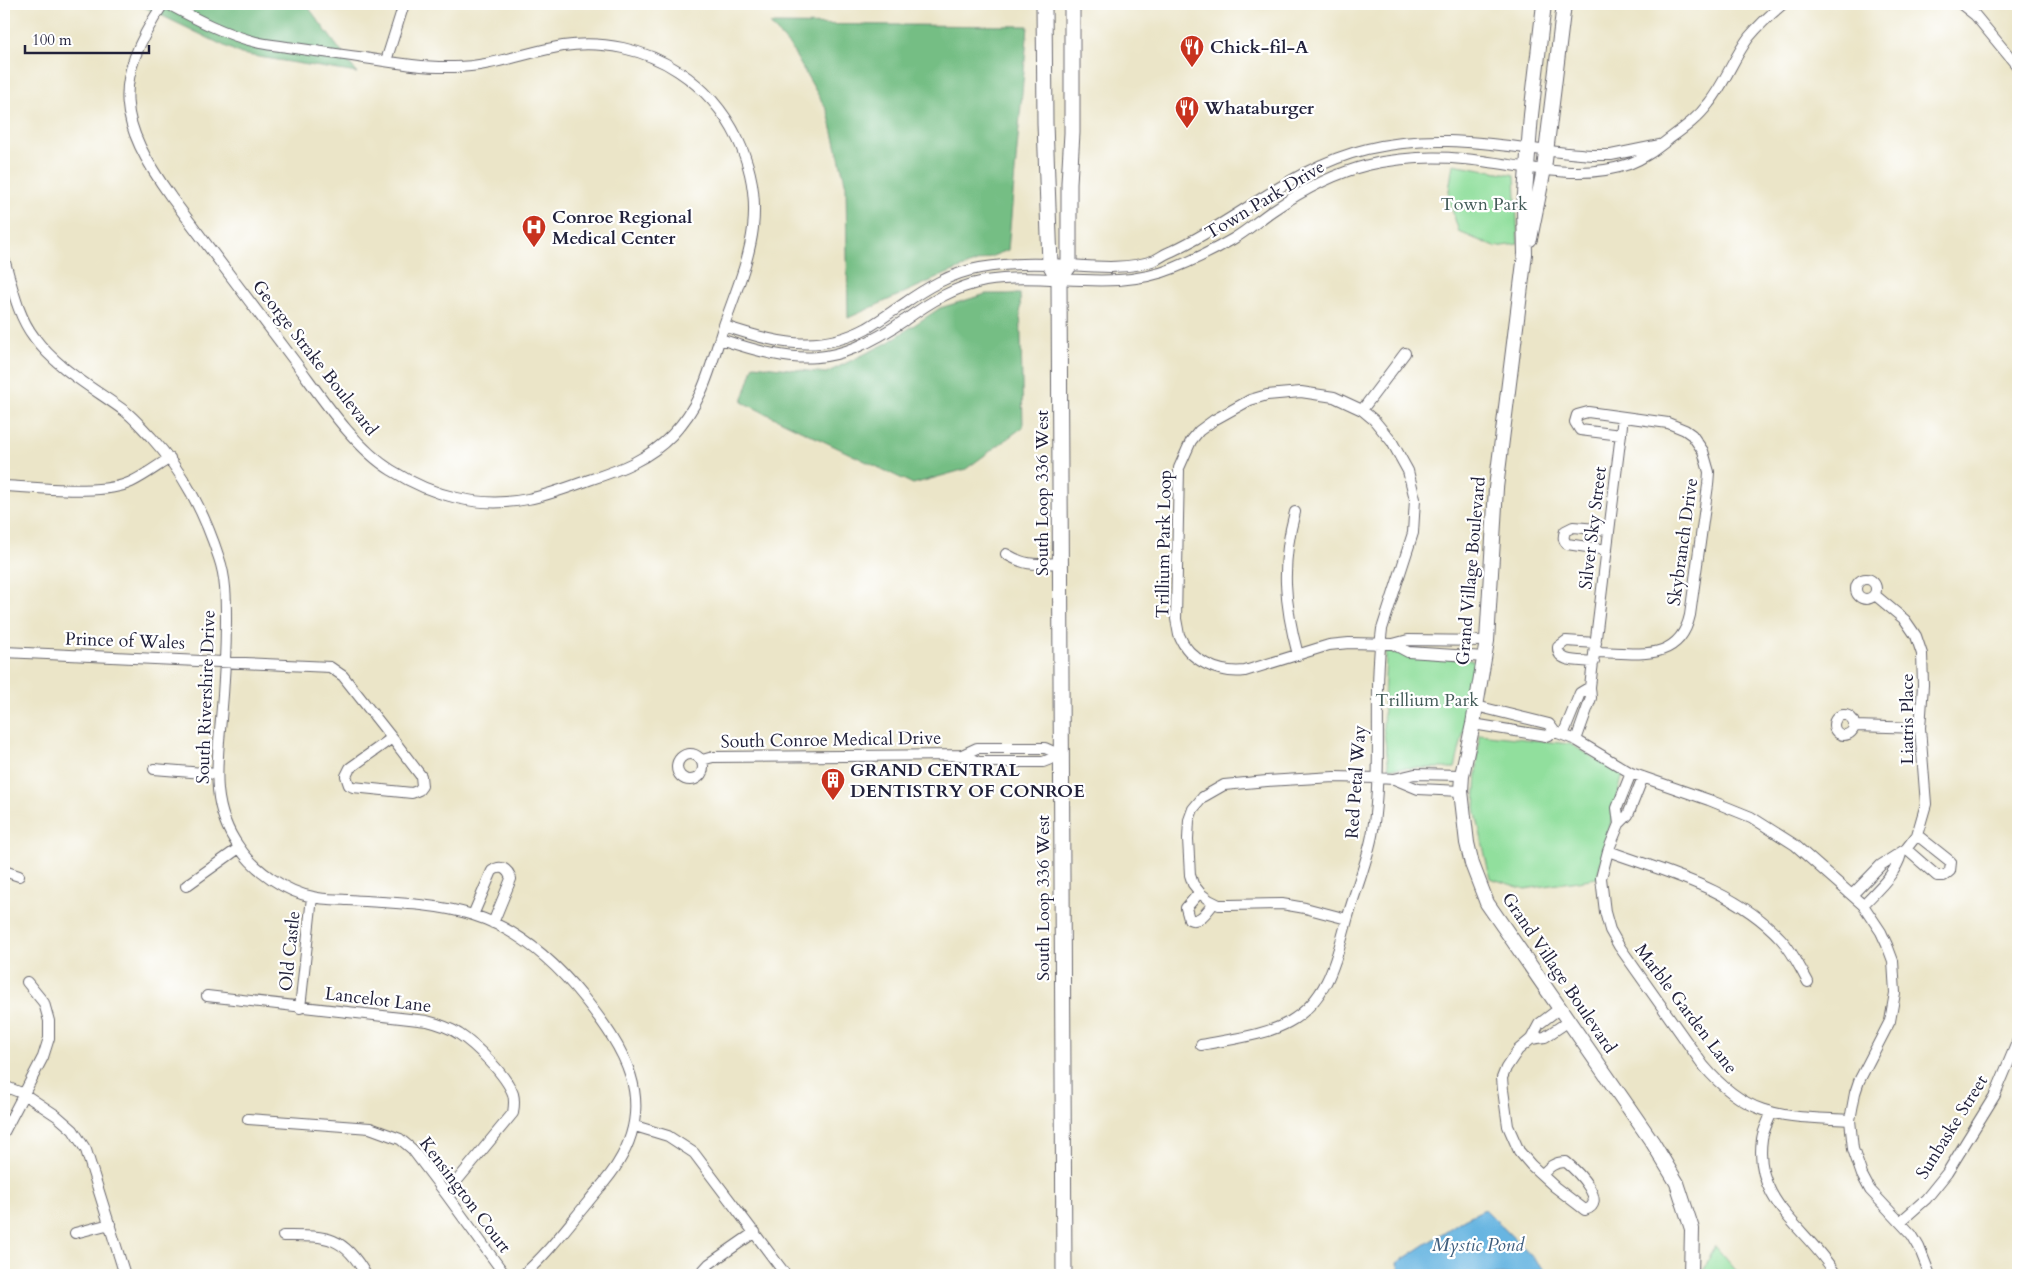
<svg xmlns="http://www.w3.org/2000/svg" width="2022" height="1279" font-family="Cardo,serif">
	<style>
		.green { fill: #91df9d; stroke: #5a806c }
		.forest { fill: #74be84; stroke: #4b7060 }
		.water { fill: #67b5e1; stroke: #446c8e }
		.lines { fill: none; stroke-linecap: round; stroke-linejoin: round }
		.street-casing { stroke: #68666c; stroke-width: 12 }
		.secondary-casing { stroke: #68666c; stroke-width: 16 }
		.primary-casing { stroke: #68666c; stroke-width: 17 }
		.street { stroke: #fff; stroke-width: 10 }
		.secondary { stroke: #fff; stroke-width: 14 }
		.primary { stroke: #fff; stroke-width: 15 }
		.labels { text-anchor: middle; dominant-baseline: central; stroke-width: 4.5; stroke-linejoin: round; paint-order: stroke }
		.poi-label { font-size: 18px; font-weight: bold; fill: #22223b; stroke: #fff; text-anchor: start }
		.street-label { font-size: 18px; fill: #22223b; stroke: #fff }
		.park-label { font-size: 18px; fill: #435b58; stroke: #fff }
		.water-label { font-size: 19px; font-style: italic; fill: #3e5d7d; stroke: #fff }
	</style>
	<rect width="100%" height="100%" fill="#fff"/>
	<filter id="ink" filterUnits="userSpaceOnUse"><feTurbulence type="fractalNoise" baseFrequency=".02" numOctaves="2"/><feDisplacementMap in="SourceGraphic" scale="10" xChannelSelector="R" yChannelSelector="G"/><feConvolveMatrix kernelMatrix="1 2 1 2 8 2 1 2 1" color-interpolation-filters="sRGB"/></filter>
	<filter id="wash" filterUnits="userSpaceOnUse"><feTurbulence type="fractalNoise" baseFrequency=".0096" numOctaves="4" result="noise"/><feDisplacementMap in="SourceGraphic" scale="20" xChannelSelector="R" yChannelSelector="G"/><feGaussianBlur stdDeviation="1.12" result="paint"/><feColorMatrix in="noise" values="0 0 0 0 0 0 0 0 0 0 0 0 0 0 0 0 0 1.4 0 .05"/><feComposite in="paint" operator="in"/></filter>
	<g filter="url(#wash)">
		<rect width="100%" height="100%" fill="#ebe5c8"/>
		<path class="green" d="M1453,164L1515,175L1518,244L1495,247L1459,232L1448,197Z
			M1386,652L1480,661L1455,768H1389L1383,727Z
			M1479,734L1570,744L1623,774L1597,878L1525,889L1490,878L1475,808Z
			M1715,1246L1740,1275H1702Z"/>
		<path class="forest" d="M138,4H306L357,73L241,54Z
			M770,24L1028,26L1008,250L946,274L848,318L846,186L828,112L791,48Z
			M986,294H1020L1023,427L966,469L913,484L742,402L754,365L826,373L887,343L940,308Z"/>
		<path class="water" d="M1485,1209L1550,1275H1401L1397,1263L1464,1219Z"/>
	</g>
	<g filter="url(#ink)">
		<g class="lines">
			<defs>
				<path id="street" d="M163,4C111,83 118,122 171,197C213,252 254,308 296,363C322,398 354,447 391,470C432,496 480,509 528,499C549,495 569,487 589,480C620,470 649,459 672,435C703,403 710,368 723,328C734,296 749,262 753,228C760,166 730,105 678,71C645,49 602,40 563,46C526,52 492,67 454,67C422,68 390,62 358,57C335,54 311,50 287,47C277,45 266,45 256,42C224,34 196,19 168,4
					M1961,4L1975,15L2018,67
					M386,61L404,4
					M4,259C12,285 17,315 34,337C57,369 95,389 126,412C135,419 143,429 151,437C184,473 204,512 219,558C226,578 226,599 226,620C226,654 224,686 221,719C217,764 210,807 239,847C254,870 286,892 313,897C324,900 337,899 348,900C390,903 433,903 473,915C518,929 555,962 584,998C624,1048 657,1100 618,1163C610,1177 598,1189 588,1202C567,1227 548,1253 523,1275
					M724,326C774,342 817,355 867,328C879,321 890,313 902,305C926,288 951,273 980,268C1003,264 1027,263 1050,264C1083,265 1123,272 1155,260C1161,257 1166,253 1172,251C1239,220 1294,166 1367,149C1448,130 1513,150 1593,155H1611L1660,145
					M720,339C799,365 834,368 905,320C930,302 954,287 985,281C1047,271 1114,293 1174,268C1194,260 1214,250 1233,239C1247,231 1259,220 1272,211C1300,192 1335,173 1368,165C1399,158 1432,156 1463,159C1517,163 1576,183 1629,164C1645,158 1656,149 1669,139C1684,128 1698,118 1709,103C1725,83 1734,57 1749,37C1759,25 1771,14 1783,4
					M1362,410L1405,353
					M4,486C36,487 102,496 131,482C144,476 157,466 170,458
					M1295,512C1281,564 1284,603 1298,655
					M1607,550L1567,544C1563,540 1563,537 1565,531L1573,527L1609,530
					M1006,554C1028,567 1036,564 1061,563
					M1856 589a10 10 0 1 1 20 0a10 10 0 1 1-20 0Z
					M1393,644L1408,652L1485,657
					M4,652L330,667L343,676L392,738
					M1595,652C1633,652 1679,665 1690,615L1708,485L1709,472L1703,451L1692,435L1685,430L1668,423L1588,412L1577,415L1575,422L1580,430L1621,435
					M1594,662C1582,660 1557,664 1558,647L1566,641L1596,643
					M1476,706L1549,724L1555,732
					M1834 725a10 10 0 1 1 20 0a10 10 0 1 1-20 0Z
					M1473,724L1546,736L1555,732L1563,735L1576,740L1631,773L1709,800L1751,817L1795,845L1863,905L1881,932L1887,945L1893,961L1895,993L1890,1021L1859,1081L1855,1093L1850,1120L1853,1149L1862,1175L1870,1190L1912,1235L1919,1247L1930,1275
					M1855,726L1920,728
					M1563,735L1580,693L1590,687
					M392,738L421,776L422,786L419,790L412,793L353,787L349,785L346,776L350,768Z
					M1576,740L1591,698L1590,687L1623,417
					M677 767a13 13 0 1 1 26 0a13 13 0 1 1-26 0Z
					M962,755L979,762H1043L1061,755
					M702,760L713,757L962,755L977,748H1045L1061,755
					M154,769L216,774
					M1643,777L1628,815L1619,824L1608,851L1601,878L1605,912L1610,930L1619,946L1703,1065C1749,1120 1784,1116 1850,1120
					M1394,779L1415,774L1462,775
					M1619,824L1617,808L1631,773
					M1906,849L1937,876H1944L1950,871L1951,862L1917,835
					M1608,851C1669,873 1736,890 1781,939C1793,952 1800,968 1808,982
					M4,871L19,876
					M186,886L239,848
					M1199,893L1186,908L1189,919C1200,924 1207,911 1214,903
					M1852,895L1881,865L1906,849L1917,835L1926,804L1920,728L1923,685L1922,654L1916,636L1905,620L1875,595
					M1863,905C1877,890 1896,874 1901,854
					M473,915L492,871C501,864 508,869 511,879L493,923
					M1347,919L1305,908L1282,904L1229,905H1219L1209,900L1201,894L1193,884L1190,875L1188,839L1189,820L1193,809L1203,797L1224,785L1267,781L1334,777L1377,778L1394,779L1418,789L1461,791
					M207,996L427,1021C439,1024 449,1027 459,1034C476,1045 506,1075 513,1094C515,1101 514,1106 513,1113L446,1194
					M300,1008L312,897
					M1531,1039L1545,1037L1569,1021
					M1201,1045C1230,1039 1264,1036 1289,1022C1328,1000 1336,960 1347,920C1355,890 1368,861 1373,830C1383,764 1373,696 1382,629L1413,533L1415,499L1408,471L1392,442L1374,420L1362,410L1334,397L1301,392L1267,395L1250,400L1214,420L1199,431L1191,441L1179,468L1176,619C1177,624 1178,630 1179,635C1189,661 1219,674 1245,671L1329,645L1349,643L1393,644L1408,640L1487,641
					M4,1086L24,1094L57,1116L73,1130L86,1150L125,1275
					M1771,1114C1768,1122 1763,1131 1762,1139C1753,1203 1808,1228 1836,1275
					M248,1119L370,1128L400,1139L412,1149L446,1194L505,1275
					M635,1126L668,1136L694,1153L786,1275
					M4,1132L43,1057L49,1038V1021L44,1003L27,982
					M1542,1175C1549,1167 1554,1162 1566,1162C1577,1171 1609,1203 1585,1210L1555,1187L1531,1165L1519,1151L1508,1126L1503,1090L1502,1078L1506,1068L1518,1050L1531,1039L1539,1024L1560,1008
					M1900,1222L1926,1199L1947,1173L1995,1095L2018,1040
					M75,1233L110,1224
					M283,1236C325,1236 343,1234 366,1275
					M699,1275L709,1264L755,1232"/>
				<path id="secondary" d="M1544,4L1531,115L1524,207L1525,254L1496,488L1487,641L1473,724L1462,775L1461,791L1467,843L1472,864L1487,903L1653,1143L1677,1183L1692,1229L1691,1275
					M1530,239L1544,169L1564,4"/>
				<path id="primary" d="M1044,4L1045,123L1050,264L1059,280L1064,1275
					M1059,280L1069,266V183L1072,133V4"/>
			</defs>
			<use href="#street" class="street-casing"/>
			<use href="#secondary" class="secondary-casing"/>
			<use href="#primary" class="primary-casing"/>
			<use href="#street" class="street"/>
			<use href="#secondary" class="secondary"/>
			<use href="#primary" class="primary"/>
		</g>
	</g>
	<defs>
		<symbol id="restaurant-pin" viewBox="-11 -11 22 30"><path d="M0 17L-7.5 6A9.5 9.5 0 1 1 7.5 6Z" fill="#c8321e" stroke="#fff"/><path d="M-5-6h1v4h1v-4h1v4h1v-4h1v5L-1.5 .5V6h-2V.5L-5-1ZM5-6V6H3V1.5H1.5Q1.5-4 5-6Z" fill="#fff"/></symbol>
		<symbol id="hospital-pin" viewBox="-11 -11 22 30"><path d="M0 17L-7.5 6A9.5 9.5 0 1 1 7.5 6Z" fill="#c8321e" stroke="#fff"/><path d="M-5-5h3v3.5h4V-5h3V5h-3V1.5h-4V5h-3Z" fill="#fff"/></symbol>
		<symbol id="building-pin" viewBox="-11 -11 22 30"><path d="M0 17L-7.5 6A9.5 9.5 0 1 1 7.5 6Z" fill="#c8321e" stroke="#fff"/><path d="M-4-6H4V6H1V3H-1V6H-4ZM-2.5-4.3h1.7v1.8h-1.7ZM.8-4.3h1.7v1.8H.8ZM-2.5-1h1.7V.8h-1.7ZM.8-1h1.7V.8H.8Z" fill="#fff"/></symbol>
	</defs>
	<g fill-rule="evenodd">
		<use href="#restaurant-pin" x="1178" y="33" width="28" height="38"/>
		<use href="#restaurant-pin" x="1173" y="94" width="28" height="38"/>
		<use href="#hospital-pin" x="520" y="213" width="28" height="38"/>
		<use href="#building-pin" x="819" y="766" width="28" height="38"/>
	</g>
	<g class="labels">
		<g class="poi-label">
			<text x="1210" y="47">Chick-fil-A</text>
			<text x="1204" y="108">Whataburger</text>
			<text x="552" y="217">Conroe Regional<tspan x="552" dy="21">Medical Center</tspan></text>
			<text x="850" y="770">GRAND CENTRAL<tspan x="850" dy="21">DENTISTRY OF CONROE</tspan></text>
		</g>
		<g class="street-label">
			<text transform="translate(1265 200) rotate(-31)">Town Park Drive</text>
			<text transform="translate(315 358) rotate(52)">George Strake Boulevard</text>
			<text transform="translate(1042 493) rotate(-90)">South Loop 336 West</text>
			<text transform="translate(1593 528) rotate(-83)">Silver Sky Street</text>
			<text transform="translate(1683 542) rotate(-82)">Skybranch Drive</text>
			<text transform="translate(1164 544) rotate(-89)">Trillium Park Loop</text>
			<text transform="translate(1471 571) rotate(-85)">Grand Village Boulevard</text>
			<text transform="translate(125 641) rotate(2)">Prince of Wales</text>
			<text transform="translate(206 697) rotate(-88)">South Rivershire Drive</text>
			<text transform="translate(1907 719) rotate(-90)">Liatris Place</text>
			<text transform="translate(831 740) rotate(-1)">South Conroe Medical Drive</text>
			<text transform="translate(1356 782) rotate(-86)">Red Petal Way</text>
			<text transform="translate(1043 898) rotate(-90)">South Loop 336 West</text>
			<text transform="translate(290 951) rotate(-84)">Old Castle</text>
			<text transform="translate(1559 973) rotate(56)">Grand Village Boulevard</text>
			<text transform="translate(378 1000) rotate(7)">Lancelot Lane</text>
			<text transform="translate(1686 1009) rotate(53)">Marble Garden Lane</text>
			<text transform="translate(1952 1127) rotate(-58)">Sunbaske Street</text>
			<text transform="translate(465 1195) rotate(53)">Kensington Court</text>
		</g>
		<g class="park-label">
			<text x="1484" y="204">Town Park</text>
			<text x="1427" y="700">Trillium Park</text>
		</g>
		<g class="water-label">
			<text x="1478" y="1245">Mystic Pond</text>
		</g>
	</g>
	<rect width="2022" height="1279" fill="none" stroke="#fff" stroke-width="20"/>
	<path d="M25 45v8h124v-8" fill="none" stroke="#22223b" stroke-width="2.5"/>
	<text x="32" y="45" font-size="15" fill="#22223b" stroke="#ffffff" stroke-width="4" paint-order="stroke">100 m</text>
</svg>
